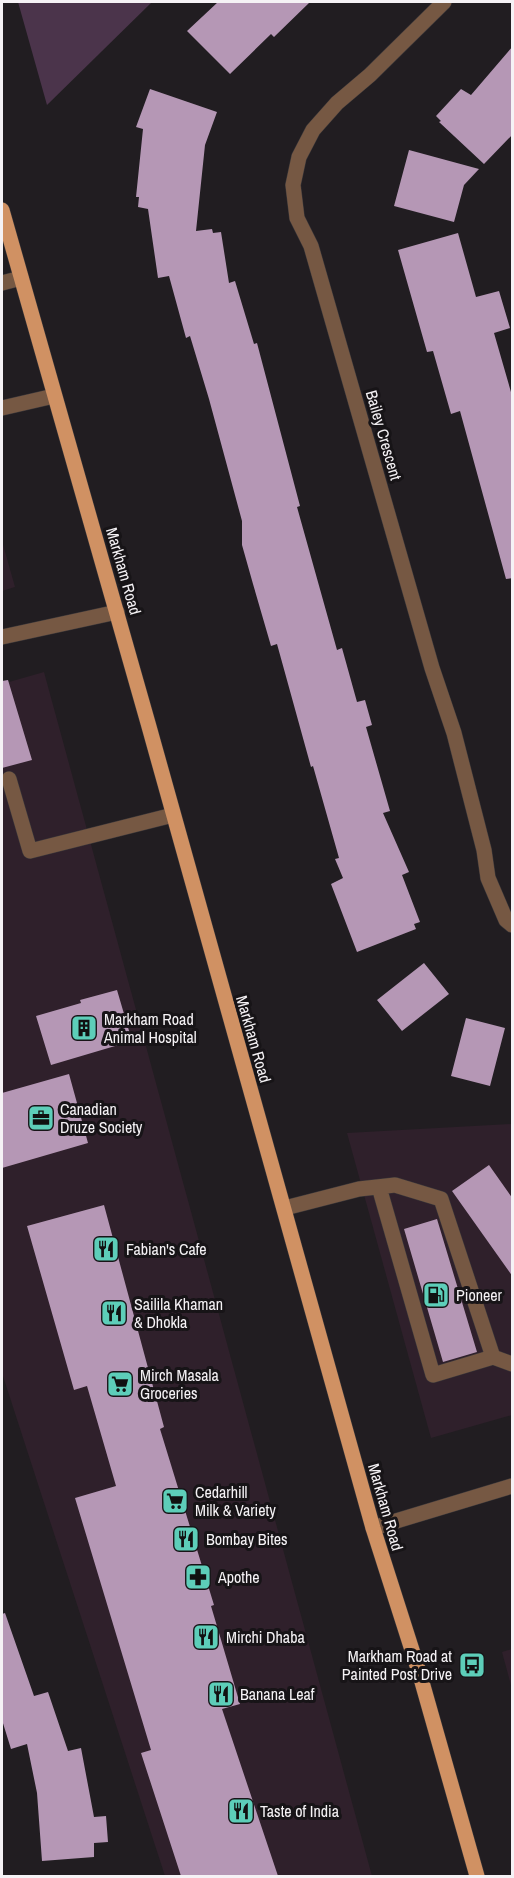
<svg xmlns="http://www.w3.org/2000/svg" width="514" height="1878" font-family="'Archivo Narrow',sans-serif">
	<style>
		.commercial { fill: #2f202b }
		.green { fill: #4b344b }
		.building { fill: #b597b5 }
		.lines { fill: none; stroke-linecap: round; stroke-linejoin: round }
		.lane-casing { stroke: #3a373a; stroke-width: 16 }
		.street-casing { stroke: #3a373a; stroke-width: 16 }
		.primary-casing { stroke: #3a373a; stroke-width: 16 }
		.lane { stroke: #765843; stroke-width: 15 }
		.street { stroke: #765843; stroke-width: 15 }
		.primary { stroke: #d09163; stroke-width: 15 }
		.labels { text-anchor: middle; dominant-baseline: central; stroke-width: 6; stroke-linejoin: round; paint-order: stroke }
		.street-label { font-size: 16px; fill: #f5f2f5; stroke: #171417 }
		.poi-label { font-size: 16px; fill: #f5f2f5; stroke: #171417; text-anchor: start }
	</style>
	<rect width="100%" height="100%" fill="#211d21"/>
	<path class="commercial" d="M2,541L15,587L2,591Z
		M44,672L372,1876H165L2,1373V684Z
		M512,1124V1415L431,1438L347,1133Z
		M512,1649V1689L502,1652Z"/>
	<path class="green" d="M18,2H152L47,105Z"/>
	<path class="building" d="M218,2H310L274,37L271,34L230,74L187,31Z
		M513,46V134L484,164L439,122L441,121L436,116L461,89L471,95Z
		M150,89L217,112L205,145L196,231L212,229L213,233L221,232L229,283L235,281L254,344L257,343L300,506L297,507L337,650L342,648L357,702L365,700L372,725L366,727L390,811L383,813L409,872L402,875L420,922L414,924L416,929L357,952L331,884L343,878L335,859L339,858L313,766L311,767L277,644L271,646L253,584L242,545V521L209,399L190,336L186,338L169,276L158,278L148,209L138,207L139,197H136L143,129L136,127Z
		M409,150L479,169L464,185L454,222L394,206Z
		M458,233L476,297L499,291L510,328L494,333L513,399V578L506,579L460,411L451,414L433,351L427,352L398,250Z
		M8,680L32,760L2,768V681Z
		M424,963L449,994L402,1031L377,1000Z
		M117,990L132,1041L51,1065L36,1016L81,1003L80,1000Z
		M466,1018L505,1028L490,1086L451,1076Z
		M69,1074L88,1143L2,1168V1093Z
		M489,1165L513,1199V1277L452,1191Z
		M104,1205L164,1427L160,1429L214,1605L211,1606L240,1704L222,1709L278,1876H181L141,1753L151,1750L75,1498L116,1486L87,1386L74,1390L27,1226Z
		M437,1219L477,1352L443,1362L404,1229Z
		M5,1613L34,1696L48,1692L68,1751L81,1748L94,1817L106,1816L108,1842L94,1843V1857L42,1861L37,1793L27,1744L11,1749L2,1720V1614Z"/>
	<g class="lines">
		<defs>
			<path id="lane" d="M2,283L21,278
				M2,408L54,396
				M9,779L30,851L173,815
				M379,1187L433,1375L493,1357
				M285,1208L359,1189L395,1185L441,1199L493,1357L512,1364"/>
			<path id="street" d="M444,2L370,75L337,103L313,130L299,157L293,185L297,218L311,246L432,668L454,733L484,850L488,878L506,920L512,925
				M2,637L117,612
				M373,1528L512,1486"/>
			<path id="primary" d="M2,210L148,723L373,1528L420,1675L477,1876"/>
		</defs>
		<use href="#lane" class="lane-casing"/>
		<use href="#street" class="street-casing"/>
		<use href="#primary" class="primary-casing"/>
		<use href="#lane" class="lane"/>
		<use href="#street" class="street"/>
		<use href="#primary" class="primary"/>
	</g>
	<defs>
		<symbol id="building-square" viewBox="-11 -11 22 22"><rect x="-9" y="-9" width="18" height="18" rx="4" fill="#5dceb9" stroke="#171417"/><path d="M-4-6H4V6H1V3H-1V6H-4ZM-2.5-4.3h1.7v1.8h-1.7ZM.8-4.3h1.7v1.8H.8ZM-2.5-1h1.7V.8h-1.7ZM.8-1h1.7V.8H.8Z" fill="#111"/></symbol>
		<symbol id="office-square" viewBox="-11 -11 22 22"><rect x="-9" y="-9" width="18" height="18" rx="4" fill="#5dceb9" stroke="#171417"/><path d="M-6-3h4V-5.5h4V-3h4V5H-6ZM-1-4.5V-3h2v-1.5ZM-6 0V1H6V0Z" fill="#111"/></symbol>
		<symbol id="restaurant-square" viewBox="-11 -11 22 22"><rect x="-9" y="-9" width="18" height="18" rx="4" fill="#5dceb9" stroke="#171417"/><path d="M-5-6h1v4h1v-4h1v4h1v-4h1v5L-1.5 .5V6h-2V.5L-5-1ZM5-6V6H3V1.5H1.5Q1.5-4 5-6Z" fill="#111"/></symbol>
		<symbol id="fuel-square" viewBox="-11 -11 22 22"><rect x="-9" y="-9" width="18" height="18" rx="4" fill="#5dceb9" stroke="#171417"/><path d="M-5.5-6h7V0h2V4h1.3V-2.5L3-4.5l.8-.8L6-3V5H2.5V1h-1V6h-7ZM-4.2-4.7v3.2H.2V-4.7Z" fill="#111"/></symbol>
		<symbol id="supermarket-square" viewBox="-11 -11 22 22"><rect x="-9" y="-9" width="18" height="18" rx="4" fill="#5dceb9" stroke="#171417"/><path d="M-6-5.5h2.5l.6 2H6L4.5 2H-2.5L-4.4-4H-6ZM-1.5 3.2a1.3 1.3 0 1 0 .1 0ZM3 3.2a1.3 1.3 0 1 0 .1 0Z" fill="#111"/></symbol>
		<symbol id="pharmacy-square" viewBox="-11 -11 22 22"><rect x="-9" y="-9" width="18" height="18" rx="4" fill="#5dceb9" stroke="#171417"/><path d="M-2-6h4v4h4v4h-4v4h-4v-4h-4v-4h4Z" fill="#111"/></symbol>
		<symbol id="bus-square" viewBox="-11 -11 22 22"><rect x="-9" y="-9" width="18" height="18" rx="4" fill="#5dceb9" stroke="#171417"/><path d="M-5-6H5V4H4V6H2V4H-2V6H-4V4H-5ZM-3.5-4V0h7V-4ZM-3.5 1.2v1.5H-2V1.2ZM2 1.2v1.5H3.5V1.2Z" fill="#111"/></symbol>
	</defs>
	<g fill-rule="evenodd">
		<use href="#building-square" x="69" y="1013" width="30" height="30"/>
		<use href="#office-square" x="26" y="1103" width="30" height="30"/>
		<use href="#restaurant-square" x="91" y="1234" width="30" height="30"/>
		<use href="#fuel-square" x="421" y="1280" width="30" height="30"/>
		<use href="#restaurant-square" x="99" y="1298" width="30" height="30"/>
		<use href="#supermarket-square" x="105" y="1369" width="30" height="30"/>
		<use href="#supermarket-square" x="160" y="1486" width="30" height="30"/>
		<use href="#restaurant-square" x="171" y="1524" width="30" height="30"/>
		<use href="#pharmacy-square" x="183" y="1562" width="30" height="30"/>
		<use href="#restaurant-square" x="191" y="1622" width="30" height="30"/>
		<use href="#bus-square" x="457" y="1650" width="30" height="30"/>
		<use href="#restaurant-square" x="206" y="1679" width="30" height="30"/>
		<use href="#restaurant-square" x="226" y="1796" width="30" height="30"/>
	</g>
	<g class="labels">
		<g class="street-label">
			<text transform="translate(384 435) rotate(74)">Bailey Crescent</text>
			<text transform="translate(124 571) rotate(74)">Markham Road</text>
			<text transform="translate(254 1039) rotate(74)">Markham Road</text>
			<text transform="translate(386 1507) rotate(74)">Markham Road</text>
		</g>
		<g class="poi-label">
			<text x="104" y="1019">Markham Road<tspan x="104" dy="18">Animal Hospital</tspan></text>
			<text x="60" y="1109">Canadian<tspan x="60" dy="18">Druze Society</tspan></text>
			<text x="126" y="1249">Fabian's Cafe</text>
			<text x="456" y="1295">Pioneer</text>
			<text x="134" y="1304">Sailila Khaman<tspan x="134" dy="18">&amp; Dhokla</tspan></text>
			<text x="140" y="1375">Mirch Masala<tspan x="140" dy="18">Groceries</tspan></text>
			<text x="195" y="1492">Cedarhill<tspan x="195" dy="18">Milk &amp; Variety</tspan></text>
			<text x="206" y="1539">Bombay Bites</text>
			<text x="218" y="1577">Apothe</text>
			<text x="226" y="1637">Mirchi Dhaba</text>
			<text x="452" y="1656" text-anchor="end">Markham Road at<tspan x="452" dy="18">Painted Post Drive</tspan></text>
			<text x="240" y="1694">Banana Leaf</text>
			<text x="260" y="1811">Taste of India</text>
		</g>
	</g>
	<rect width="514" height="1878" fill="none" stroke="#f5f2f5" stroke-width="6"/>
</svg>
